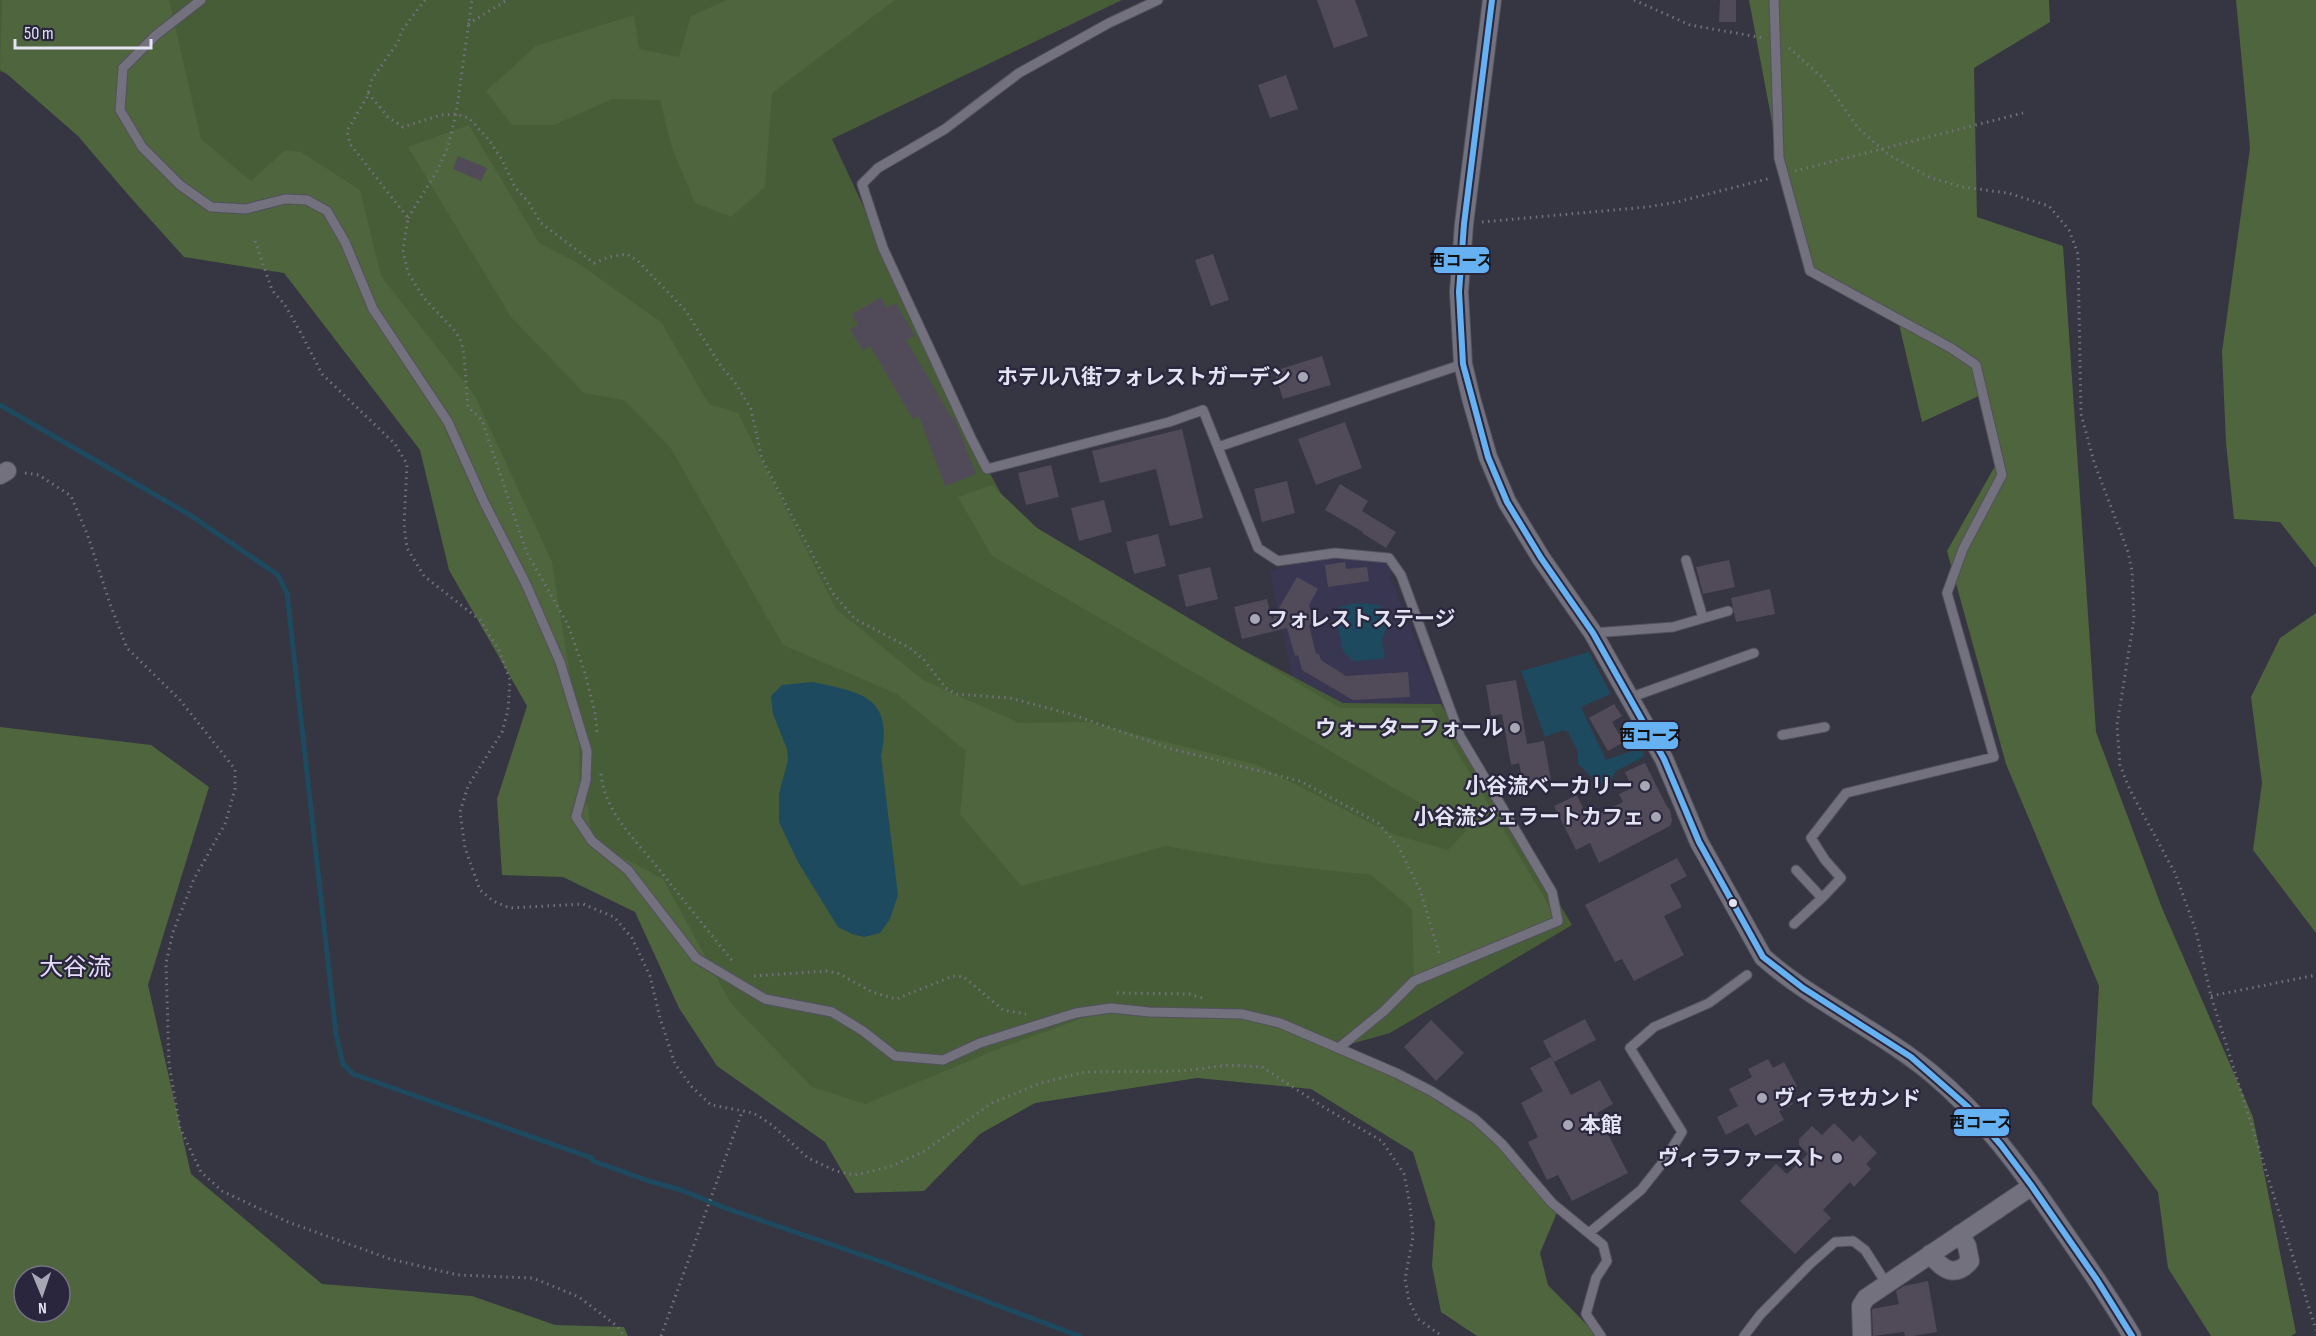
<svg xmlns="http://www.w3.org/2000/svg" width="2316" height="1336" font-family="'Sofia Sans Condensed','Noto Sans JP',sans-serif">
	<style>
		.built { fill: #393652 }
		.green { fill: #475d38 }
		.forest { fill: #4e653d; fill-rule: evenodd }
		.water { fill: #1d4a5e }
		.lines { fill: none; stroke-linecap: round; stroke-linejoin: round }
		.stream { stroke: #1d4a5e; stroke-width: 5 }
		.building { fill: #514b59 }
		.lane-casing { stroke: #52515d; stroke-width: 11 }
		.street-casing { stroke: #52515d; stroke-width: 20 }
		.path { stroke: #73727c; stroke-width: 3; stroke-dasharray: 1.5 4.5; stroke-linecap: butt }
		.lane { stroke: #72717d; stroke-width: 9 }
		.street { stroke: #72717d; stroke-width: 18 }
		.bus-1-casing { stroke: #29263d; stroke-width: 10 }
		.bus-1 { stroke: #66b1f2; stroke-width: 6 }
		.poi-dot { fill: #a7a6b4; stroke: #29263d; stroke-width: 2 }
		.bus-dot { fill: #e4e3f2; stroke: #29263d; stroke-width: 2 }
		.labels { text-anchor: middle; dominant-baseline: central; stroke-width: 4.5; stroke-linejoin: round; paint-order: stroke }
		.poi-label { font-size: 21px; font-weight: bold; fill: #e4e3f2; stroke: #29263d; text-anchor: end }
		.quarter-label { font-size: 24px; fill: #e6dcf8; stroke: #29263d }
		.line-badge { stroke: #29263d; stroke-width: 2 }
		.pale-badge-label { font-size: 16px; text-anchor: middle; font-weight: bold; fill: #111 }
	</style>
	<rect width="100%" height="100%" fill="#363542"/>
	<path class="built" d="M1324,552L1393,562L1390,577L1441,704L1343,703L1292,677L1270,571Z"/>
	<path class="green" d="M0,0H1122L832,139L974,444L1023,534L1343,703L1441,704L1572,925L1390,1033L1340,1047L1063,1052L903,1144L745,1056L627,883L551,825L526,584L193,149L0,71Z"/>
	<path class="forest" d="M2,0H169L201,139L251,181L285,150L301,152L360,190L381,276L475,396L552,562L579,732L580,798L588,806L592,841L663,879L730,1002L812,1087L865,1104L1003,1047L1111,1008L1263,1016L1340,1047L1486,1126L1558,1210L1540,1253L1548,1285L1598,1336H1477L1441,1312L1432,1266L1435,1223L1413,1152L1311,1089L1197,1078L1035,1103L980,1134L924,1191L855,1193L825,1142L717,1066L679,1008L635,912L563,877L502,875L497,799L527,706L449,570L420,450L284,273L184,257L130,197L78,136L0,68Z
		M727,0H895L772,93L765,187L731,217L695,203L672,148L660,100L612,99L554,125H512L486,91L536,46L634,15L639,49L679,57L691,16Z
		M1749,0H2049L2050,22L1974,68L1977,217L2063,246L2096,732L2162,908L2253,1117L2296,1333L2291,1336H2211L2168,1268L2158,1192L2092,1104L2099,986L2006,764L1947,551L1999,459L1981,395L1922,422L1898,320L1810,271L1786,196Z
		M2236,0H2316V568L2280,522L2234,519L2226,443L2222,352L2250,148Z
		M469,125L539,243L578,263L661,322L709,404L738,413L836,609L923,680L1019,723L1087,722L1258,765L1392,834L1448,850L1467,830L992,556L958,497L992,485L1037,528L1340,708H1431L1558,921L1414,981L1412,909L1371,875L1264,863L1166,846L1021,886L960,814L966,751L897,694L783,645L670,447L624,400L584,393L511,317L408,147Z
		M2316,613V933L2253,850L2262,783L2251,697L2280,638Z
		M0,727L151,745L209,787L148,985L191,1174L322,1284L472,1296L555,1325L624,1327L628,1336H0ZM24,1276H60V1312H24Z"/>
	<path class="water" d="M1356,603L1379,605L1385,615L1387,626L1382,641L1385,657L1382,659L1353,661L1343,651L1337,622L1339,607Z
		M1589,652L1611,694L1581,707L1606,760L1640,748L1645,756L1616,771L1610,781L1599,784L1578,764V752L1568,732L1563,730L1545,737L1521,671Z
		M812,682C860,692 894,696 881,756L898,895L890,919L880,933L864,937L852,934L838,927L798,862L779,822V794L788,760L787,749L773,714L771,696L782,685Z"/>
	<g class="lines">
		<path class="stream" d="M0,405L190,515L278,575L287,593L336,1034L343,1064L353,1074L592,1158L593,1161L649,1181L681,1190L728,1209L885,1263L1079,1336"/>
	</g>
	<path class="building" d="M1317,0H1355L1368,36L1334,48Z
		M1720,0H1736V22H1719Z
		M1286,75L1298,109L1270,118L1258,85Z
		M458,156L487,168L481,181L453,169Z
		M1213,254L1229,300L1211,306L1195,260Z
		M881,297L887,308L896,303L915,336L906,340L952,418L954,417L976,474L945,486L919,416L913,419L870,346L863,351L850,329L858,325L852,314Z
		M1322,356L1331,385L1283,399L1274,371Z
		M1345,422L1362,468L1316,485L1298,439Z
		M1182,429L1203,518L1170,526L1156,469L1100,483L1092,451Z
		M1051,465L1059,497L1026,505L1018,473Z
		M1287,481L1295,513L1262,522L1254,489Z
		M1340,484L1368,501L1362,511L1396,532L1386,548L1362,533L1363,532L1325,510Z
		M1104,500L1112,532L1079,541L1071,508Z
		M1158,534L1166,566L1134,574L1126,542Z
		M1729,560L1735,587L1703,594L1696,567Z
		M1345,562L1346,569L1367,567L1369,581L1328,587L1325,565Z
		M1210,567L1218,599L1186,607L1178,575Z
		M1297,577L1318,589L1309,605L1314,624L1309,625L1316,654H1319L1321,660L1346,676L1408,672L1410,697L1353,700L1302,670L1298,655L1295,656L1287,628L1242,639L1234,607L1267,599L1272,620Z
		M1770,589L1775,614L1736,622L1731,598Z
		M1516,680L1527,744L1544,741L1551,780L1523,784L1519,763L1511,765L1502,714L1491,716L1486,685Z
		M1614,704L1622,716L1612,722L1624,742L1608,751L1589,718Z
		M1645,763L1666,805L1670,810L1672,821L1670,826L1599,863L1590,843L1576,850L1554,806L1577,795L1588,819L1623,802L1619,794L1632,788L1625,772Z
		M1677,858L1687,876L1670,885L1682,907L1664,916L1684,955L1634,981L1622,959L1615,962L1585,905Z
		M1585,1019L1596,1040L1554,1062L1543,1041Z
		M1431,1020L1464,1053L1436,1081L1404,1047Z
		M1551,1057L1571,1095L1600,1080L1613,1104L1597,1113L1628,1173L1572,1201L1558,1175L1547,1180L1528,1142L1538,1137L1521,1103L1543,1091L1530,1068Z
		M1768,1059L1773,1068L1784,1062L1797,1086L1787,1092L1793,1104L1779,1111L1784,1120L1755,1136L1748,1123L1726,1135L1717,1117L1738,1106L1729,1089L1752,1077L1748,1069Z
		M1834,1123L1853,1142L1860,1135L1877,1153L1866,1164L1871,1169L1854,1187L1850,1182L1823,1210L1831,1218L1795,1254L1740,1201L1776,1164L1787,1174L1808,1154L1799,1145V1139L1812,1126L1822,1135Z
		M1928,1281L1937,1332L1913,1336H1905L1904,1332L1873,1336L1872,1309L1899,1304L1896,1291L1904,1286Z"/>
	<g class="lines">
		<defs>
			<path id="lane" d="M201,0L156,35L123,68L120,110L142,147L180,185L211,207L246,209L285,199L307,200L327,211L345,242L373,309L448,422L484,502L526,584L560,662L587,751L586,780L576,817L592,841L628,870L696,958L765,999L832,1012L863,1031L895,1056L943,1060L980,1043L1076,1013L1111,1008L1149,1012L1242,1014L1280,1023L1396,1073L1431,1091L1475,1119L1502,1144L1552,1203L1603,1245L1607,1261L1596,1278L1586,1314L1601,1336
				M1158,0L1109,23L1019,73L945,129L878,168L862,184L883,248L971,438L987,469L1169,422L1203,410L1258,548L1278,561L1335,553L1389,558L1401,575L1460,736L1552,892L1558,921L1414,981L1384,1011L1340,1047
				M1774,0L1779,158L1810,271L1951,348L1976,365L2002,475L1963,549L1947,593L1994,757L1846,793L1811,838L1825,860L1841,878L1822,898
				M1218,447L1463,364
				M1686,560L1703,618
				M1593,633L1673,627L1728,611
				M1629,698L1754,653
				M1782,735L1825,727
				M1794,924L1822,898L1796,870
				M1589,1233L1641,1190L1664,1161L1682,1132L1630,1048L1654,1027L1709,1003L1747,975
				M1744,1336L1760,1315L1809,1265L1835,1242L1853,1241L1865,1250L1886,1283"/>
			<path id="street" d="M1492,0L1464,224L1459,292L1463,364L1471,398L1488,457L1507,502L1541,558L1593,633L1664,759L1699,842L1763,957C1812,1001 1879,1030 1931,1073C1983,1116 2022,1170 2060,1226C2085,1262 2110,1298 2132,1336
				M0,475L7,471
				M1930,1254C1942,1269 1955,1279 1970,1261L1967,1246L1960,1234
				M1862,1336L1861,1306L1866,1298L2032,1186"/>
		</defs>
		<use href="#lane" class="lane-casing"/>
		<use href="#street" class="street-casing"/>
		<path class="path" d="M425,0L402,30L398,42L372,79L367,97L347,131L350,144L408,218L403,250L408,273L424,298L455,331L461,341L464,355L468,407L482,420L526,551L568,625L585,673L595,713L597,732
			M1634,0L1690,25L1764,38
			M468,24L507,0
			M1789,48L1822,77L1859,129L1889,155L1929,177L1962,187L2008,193L2049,206L2069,230L2078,254L2081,414L2094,462L2128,552L2132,571L2134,619L2117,725L2120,765L2130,790L2175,873L2196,931L2211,996L2316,1330
			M368,93L388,117L403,127L441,115L456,114L469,118L489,140L502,160L515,187L529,203L541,223L594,263L609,257L627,254L638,261L685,310L721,366L736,384L751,409L762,459L832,592L855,619L910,648L924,660L946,688L956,694L1010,698L1070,714L1172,749L1300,781L1378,823L1398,846L1420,890L1440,956
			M1795,171L2023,113
			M408,218L437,171L448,147L456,114L472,0
			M1482,222L1647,207L1677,202L1771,178
			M255,241L272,290L285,305L302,335L322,374L395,444L407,464L404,525L407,548L424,576L480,620L499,650L510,680L508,710L502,732L468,786L460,812L465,848L480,890L493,901L510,908L583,904L614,917L632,938L650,976L660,1018L675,1064L692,1087L711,1105L749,1112L757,1115L772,1125L808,1158L836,1171L855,1175L889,1167L923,1152L992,1103L1041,1083L1085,1072L1183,1071L1228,1065L1262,1067L1325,1108L1382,1141L1404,1174L1410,1205L1413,1237L1405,1279L1409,1301L1418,1319L1442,1336
			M25,473L39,475L71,496L88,536L110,604L127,648L180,700L235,769V789L225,824L194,879L173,932L166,963L169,1064L180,1128L201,1172L222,1191L288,1222L390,1259L458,1275L533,1278L579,1297L617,1326L624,1336
			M601,774C605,814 638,842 661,872C685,902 710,933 734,963
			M754,976L827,971L840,974L872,992L896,999L953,976L964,977L1003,1010L1026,1014
			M1117,993L1189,994L1206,999
			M2211,996L2316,975
			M661,1336L742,1112"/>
		<use href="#lane" class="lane"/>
		<use href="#street" class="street"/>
		<defs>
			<path id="bus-1" d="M1492,0L1464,224L1459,292L1463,364L1488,457L1507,502L1541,558L1593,633L1664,759L1699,842L1763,957L1803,988L1911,1057L1968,1107L2001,1145L2031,1185L2097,1280L2132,1336"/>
		</defs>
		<use href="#bus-1" class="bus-1-casing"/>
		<use href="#bus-1" class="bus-1"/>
	</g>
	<g class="poi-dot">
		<circle cx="1303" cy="377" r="6"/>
		<circle cx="1255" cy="619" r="6"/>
		<circle cx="1515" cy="728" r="6"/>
		<circle cx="1645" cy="786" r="6"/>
		<circle cx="1656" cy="817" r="6"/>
		<circle cx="1762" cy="1098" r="6"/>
		<circle cx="1568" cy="1125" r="6"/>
		<circle cx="1837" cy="1158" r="6"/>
	</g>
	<circle class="bus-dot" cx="1733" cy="903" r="5"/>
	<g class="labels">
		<g class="poi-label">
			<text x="1291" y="377">ホテル八街フォレストガーデン</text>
			<text x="1267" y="619" text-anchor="start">フォレストステージ</text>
			<text x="1503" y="728">ウォーターフォール</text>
			<text x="1633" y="786">小谷流ベーカリー</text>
			<text x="1644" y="817">小谷流ジェラートカフェ</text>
			<text x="1774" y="1098" text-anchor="start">ヴィラセカンド</text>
			<text x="1580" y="1125" text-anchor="start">本館</text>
			<text x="1825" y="1158">ヴィラファースト</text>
		</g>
		<g class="quarter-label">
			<text x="75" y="967">大谷流</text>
		</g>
	</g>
	<g class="line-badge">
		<rect x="1433" y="246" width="57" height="28" rx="6" fill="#66b1f2"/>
		<rect x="1622" y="721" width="57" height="29" rx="6" fill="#66b1f2"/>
		<rect x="1953" y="1108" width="57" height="29" rx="6" fill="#66b1f2"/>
	</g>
	<g class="pale-badge-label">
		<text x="1461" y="266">西コース</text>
		<text x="1651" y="741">西コース</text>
		<text x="1981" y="1128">西コース</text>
	</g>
	<g transform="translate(42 1294) rotate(178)"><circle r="28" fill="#29263d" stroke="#747285" stroke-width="1.5"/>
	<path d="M0-4.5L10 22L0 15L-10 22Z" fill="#a7a6b4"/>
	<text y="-9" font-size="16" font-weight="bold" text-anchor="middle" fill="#e4e3f2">N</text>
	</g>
	<path d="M15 39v9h136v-9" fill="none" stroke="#e4e3f2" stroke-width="3"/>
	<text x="24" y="39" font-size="18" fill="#e4e3f2" stroke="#29263d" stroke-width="4.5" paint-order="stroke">50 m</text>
</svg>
